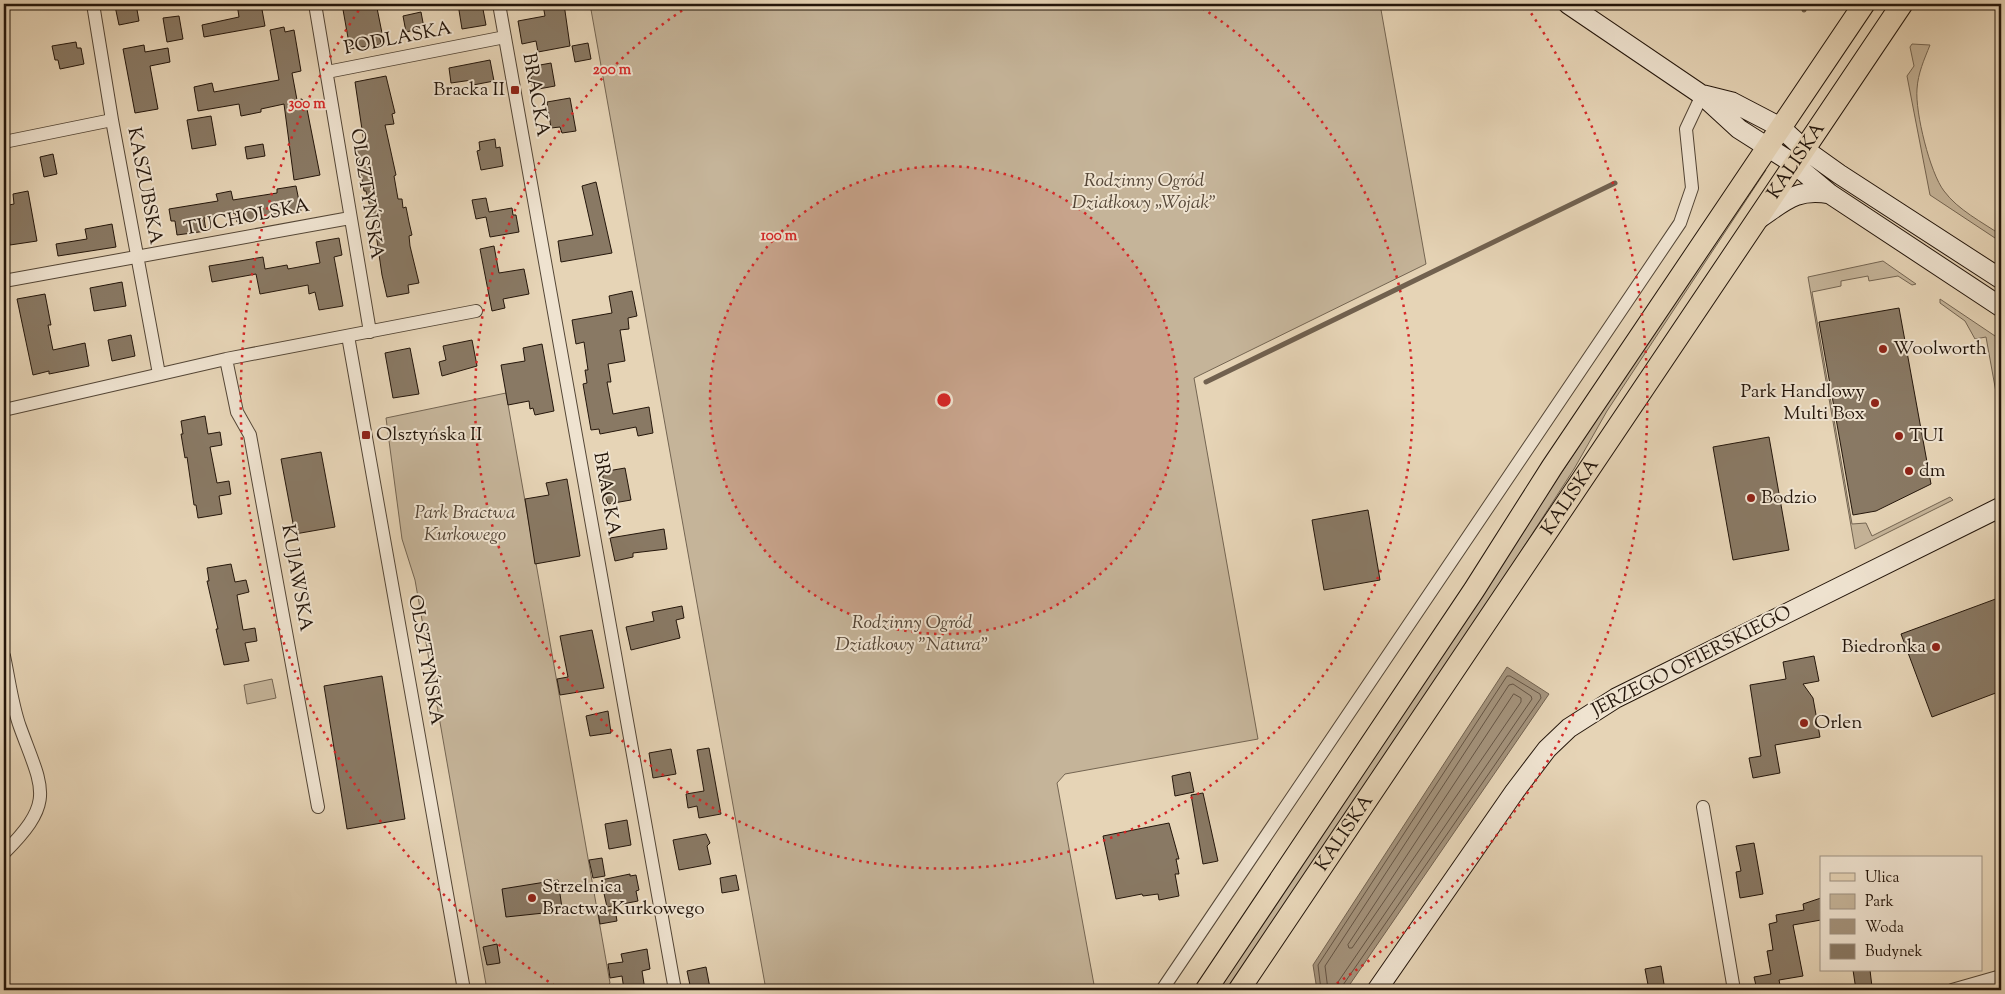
<svg xmlns="http://www.w3.org/2000/svg" width="2005" height="994" font-family="'Sorts Mill Goudy',serif">
	<style>
		.green { fill: #c5b499; stroke: #746552 }
		.water { fill: #a4937c; stroke: #71614f }
		.lines { fill: none; stroke-linecap: round; stroke-linejoin: round }
		.shore { stroke: #645444; stroke-width: 1 }
		.stream { stroke: #71614f; stroke-width: 5 }
		.building { fill: #897964; stroke: #24160b }
		.street-casing { stroke: #544636; stroke-width: 14 }
		.secondary-casing { stroke: #24160b; stroke-width: 21 }
		.primary-casing { stroke: #24160b; stroke-width: 23 }
		.street { stroke: #efe3d0; stroke-width: 12 }
		.secondary { stroke: #efe3d0; stroke-width: 19 }
		.primary { stroke: #e6d4b6; stroke-width: 21 }
		.ring { fill: none; stroke: #d62828; stroke-width: 2.5; stroke-dasharray: 2.5 5 }
		.poi-dot { fill: #8f2418; stroke: #efe3d0; stroke-width: 2 }
		.labels { text-anchor: middle; dominant-baseline: central; stroke-width: 4; stroke-linejoin: round; paint-order: stroke }
		.street-label { font-size: 19px; fill: #24160b; stroke: #efe3d0 }
		.poi-label { font-size: 19px; fill: #24160b; stroke: #efe3d0; text-anchor: start }
		.park-label { font-size: 19px; font-style: italic; fill: #544536; stroke: #efe3d0 }
		.centre { fill: #d62828; stroke: #efe3d0; stroke-width: 2.5 }
		.ring-label { font-size: 15px; text-anchor: middle; font-weight: bold; fill: #d62828; stroke: #efe3d0; stroke-width: 4; stroke-linejoin: round; paint-order: stroke }
	</style>
	<rect width="100%" height="100%" fill="#e6d4b6"/>
	<filter id="stains"><feTurbulence type="fractalNoise" baseFrequency=".004" numOctaves="4"/><feColorMatrix values="0 0 0 0 .2 0 0 0 0 .09 0 0 0 0 .02 0 0 0 .5 -.17"/></filter>
	<radialGradient id="worn" r=".72"><stop offset=".6" stop-color="#630" stop-opacity="0"/><stop offset="1" stop-color="#630" stop-opacity=".3"/></radialGradient>
	<path class="green" d="M590,4H1380L1426,264L1194,378L1258,739L1065,774L1057,783L1095,990H766Z
		M1912,44L1930,45C1924,60 1918,73 1917,89C1915,112 1930,173 1944,191C1958,210 1982,222 2001,235L1998,240L1930,195L1907,76L1914,66L1910,47Z
		M1763,169L1766,170L1607,411L1574,469L1503,579L1227,990H1218Z
		M1883,261L1916,284L1912,285L1898,276L1869,281L1868,276L1841,281V286L1812,292L1852,524L1866,523L1872,536L1950,497L1953,500L1855,549L1808,277Z
		M1940,299L1998,338L2001,355V420L1986,337L1975,339L1965,321L1940,303Z
		M506,393L610,983L604,990H487L415,580L402,539L386,418Z
		M272,679L276,698L247,704L244,685Z"/>
	<path class="water" d="M1507,667L1549,694L1346,990H1317L1313,965Z"/>
	<g class="lines">
		<path class="shore" d="M1514,694L1521,698V702L1352,948H1349L1348,945Z
			M1321,990L1318,965L1507,676H1510L1540,694L1541,698L1343,985L1342,990
			M1328,990L1325,966L1509,685L1513,684L1531,696L1532,699L1338,982L1336,990"/>
		<path class="stream" d="M1803,4L1804,10
			M1206,382L1615,183"/>
	</g>
	<path class="building" d="M126,4H136L139,21L119,25L115,6Z
		M237,4H261L265,26L204,37L202,25L239,17Z
		M342,4H374V8H377L382,33H379L381,44L350,49Z
		M458,4H482L486,25L462,29Z
		M564,4L570,46L538,52L536,41L522,44L518,21L545,16L543,5Z
		M421,12L424,28L406,32L403,16Z
		M179,16L183,39L167,42L163,18Z
		M284,27L285,32L294,30L301,71L292,73L297,100L302,99L303,104H306L320,175L294,180L284,104L261,109V112L241,116L239,104L198,111L194,87L212,83L214,92L279,80L270,30Z
		M76,42L77,48H81L84,64L60,69L58,60H55L52,46Z
		M588,43L591,59L575,62L572,46Z
		M144,45L145,52L168,48L170,62L150,66L158,109L135,113L123,49Z
		M490,60L494,81L473,85L472,80L451,83L449,68Z
		M551,63L555,86L533,90L529,67Z
		M386,76L395,113L392,114L394,124L385,125L396,175L394,176L398,199H402L403,208L406,207L409,222L412,235L409,236L410,246L419,283L408,285L409,293L387,297L382,275L375,227L366,191H364L356,144L364,143L355,82Z
		M570,98L576,131L562,133L560,127L551,128L547,102Z
		M211,116L216,145L192,149L187,120Z
		M495,139L496,148L500,147L503,166L481,170L477,151L480,150L479,142Z
		M263,144L265,156L247,159L245,147Z
		M53,154L57,174L44,177L40,157Z
		M596,182L612,253L561,262L558,241L593,235L582,186Z
		M296,186L301,211L237,222L235,213L204,218L206,231L192,233L177,235L175,221H171L169,209L218,201L216,194L231,191L233,200L277,193V189Z
		M28,191L37,241L10,245L4,206L14,204L13,194Z
		M486,198L489,212L512,208L513,215H516L519,232L490,237L486,217L476,219L472,200Z
		M112,224L116,247L58,256L56,244L87,239L85,229Z
		M339,238L342,255L334,257L343,306L319,310L315,292L309,294L308,285L260,294L256,274L212,282L209,266L234,262L263,257L265,269L287,265L288,269L320,263L316,242Z
		M494,246L499,273L524,269L529,294L503,299L505,308L492,311L480,249Z
		M122,282L126,306L94,311L90,288Z
		M632,291L637,316L628,318L629,329L620,330L625,361L608,364L611,382H607L613,414L649,407L653,433L638,436L636,427L600,434L599,429L591,430L583,384L587,383L585,370H588L584,342L576,344L572,320L612,313L609,296Z
		M45,294L51,325H48L53,350L85,343L89,366L49,374V371L33,375L17,299Z
		M1899,308L1931,484L1876,511L1853,515L1819,322Z
		M131,335L135,356L112,361L108,340Z
		M472,340L477,366L442,376L439,362L446,360L443,346Z
		M542,344L554,411L535,415L533,408L530,409L529,401L508,405L501,365L525,361L523,348Z
		M410,348L419,394L393,398L385,353Z
		M205,416L208,434L220,432L222,445L210,447L217,483L229,481L231,494L219,496L222,514L198,518L196,505H194L187,457L185,458L181,434H183L181,421Z
		M1769,437L1789,550L1733,560L1713,447Z
		M321,452L335,527L295,534L281,459Z
		M625,468L631,500L608,504L601,485L604,482L602,472Z
		M567,479L580,556L535,564L525,499L549,495L546,483Z
		M1368,510L1380,580L1324,590L1312,520Z
		M664,529L667,549L633,553V557L615,561L610,538Z
		M231,564L235,582L246,580L249,592L237,595L243,630L255,628L257,641L245,643L249,661L224,665L216,629H218L207,581H209L207,568Z
		M2001,597V691L1932,717L1901,634Z
		M682,606L684,618L676,620L680,638L631,650L626,627L654,621L652,612Z
		M592,630L604,688L560,695L557,679L568,677L560,636Z
		M1814,656L1819,681L1803,684L1813,698L1820,737L1775,745L1780,773L1753,778L1749,758L1761,756L1750,685L1786,679L1783,662Z
		M382,676L405,819L347,829L324,686Z
		M608,711L611,733L590,736L586,716Z
		M709,748L721,814L699,818L697,806L688,808L686,794L704,791L697,750Z
		M671,749L676,774L653,778L649,753Z
		M1190,772L1194,792L1175,796L1172,776Z
		M1203,793L1218,861L1203,864L1191,795Z
		M627,820L631,845L609,849L605,824Z
		M1169,823L1179,859H1176L1179,874H1175L1179,896L1159,900L1158,894L1143,896L1142,894L1116,899L1103,836Z
		M706,834L710,843L707,846L711,864L679,870L673,840Z
		M1754,843L1763,894L1740,898L1736,872L1741,871L1736,846Z
		M602,858L605,876L593,878L589,860Z
		M630,874V876L636,875L639,890L636,891L638,901L607,907L601,880Z
		M736,875L739,890L722,893L720,878Z
		M558,880L562,908L544,911V913L506,917L502,889Z
		M1821,898V920L1793,925L1803,976L1779,980L1781,990H1757L1754,977L1771,974L1767,951L1773,950L1769,924L1777,922L1776,915L1804,910L1803,904Z
		M615,909L617,921L600,924L598,912Z
		M497,944L500,963L487,965L483,947Z
		M647,949L650,969L642,971L645,990H624L622,976L610,978L608,964L623,962L621,954Z
		M1661,966L1665,990H1649L1645,969Z
		M706,967L710,988L691,990L687,971Z
		M1853,970H1870L1872,987L1856,990Z"/>
	<g class="lines">
		<defs>
			<path id="street" d="M93,4L112,120L159,374
				M315,4L370,332
				M499,4L675,990
				M327,72L505,37
				M4,142L112,120
				M4,281L350,218
				M348,336L464,990
				M226,359L237,412L250,435L318,807
				M4,410L226,359L476,311
				M4,656C9,679 12,705 20,727C43,790 56,801 4,853
				M1703,807L1734,990
				M1162,990L1680,223L1692,188L1686,129L1702,95
				M1952,990L2001,976"/>
			<path id="secondary" d="M1568,4L1702,95L1739,129L1794,164L1830,194L2001,307
				M1704,95L1732,102L1780,127L1804,149L1839,174L2001,279
				M1760,218C1785,201 1797,188 1830,194
				M1377,990L1515,791L1547,749L1569,728L1616,698L2001,507"/>
			<g id="primary">
				<path d="M1206,990L1474,590L1552,467L1864,4"/>
				<path id="s1" d="M1239,990L1902,4"/>
			</g>
		</defs>
		<use href="#street" class="street-casing"/>
		<use href="#secondary" class="secondary-casing"/>
		<use href="#primary" class="primary-casing"/>
		<use href="#street" class="street"/>
		<use href="#secondary" class="secondary"/>
		<use href="#primary" class="primary"/>
	</g>
	<circle cx="944" cy="400" r="234" fill="#d62828" fill-opacity=".12"/>
	<g class="ring">
		<circle cx="944" cy="400" r="234"/>
		<path d="M1196 4A469 469 0 1 1 692 4"/>
		<path d="M561 990A703 703 0 0 1 361 7M1527 7A703 703 0 0 1 1327 990"/>
	</g>
	<g class="poi-dot">
		<rect x="510" y="85" width="10" height="10" rx="2.5"/>
		<circle cx="1883" cy="349" r="5"/>
		<circle cx="1875" cy="403" r="5"/>
		<rect x="361" y="430" width="10" height="10" rx="2.5"/>
		<circle cx="1899" cy="436" r="5"/>
		<circle cx="1909" cy="471" r="5"/>
		<circle cx="1751" cy="498" r="5"/>
		<circle cx="1936" cy="647" r="5"/>
		<circle cx="1804" cy="723" r="5"/>
		<circle cx="532" cy="898" r="5"/>
	</g>
	<g class="labels">
		<g class="street-label">
			<text transform="translate(398 39) rotate(-11)">PODLASKA</text>
			<text transform="translate(535 95) rotate(80)">BRACKA</text>
			<text stroke="none"><textPath href="#s1" startOffset="999">KALISKA</textPath></text>
			<text transform="translate(144 186) rotate(79)">KASZUBSKA</text>
			<text transform="translate(366 194) rotate(81)">OLSZTYŃSKA</text>
			<text transform="translate(247 218) rotate(-11)">TUCHOLSKA</text>
			<text transform="translate(606 494) rotate(80)">BRACKA</text>
			<text stroke="none"><textPath href="#s1" startOffset="594">KALISKA</textPath></text>
			<text transform="translate(296 578) rotate(80)">KUJAWSKA</text>
			<text transform="translate(425 660) rotate(80)">OLSZTYŃSKA</text>
			<text transform="translate(1692 662) rotate(-27)">JERZEGO OFIERSKIEGO</text>
			<text stroke="none"><textPath href="#s1" startOffset="189">KALISKA</textPath></text>
		</g>
		<g class="poi-label">
			<text x="505" y="90" text-anchor="end">Bracka II</text>
			<text x="1893" y="349">Woolworth</text>
			<text x="1865" y="392" text-anchor="end">Park Handlowy<tspan x="1865" dy="22">Multi Box</tspan></text>
			<text x="376" y="435">Olsztyńska II</text>
			<text x="1909" y="436">TUI</text>
			<text x="1919" y="471">dm</text>
			<text x="1761" y="498">Bodzio</text>
			<text x="1926" y="647" text-anchor="end">Biedronka</text>
			<text x="1814" y="723">Orlen</text>
			<text x="542" y="887">Strzelnica<tspan x="542" dy="22">Bractwa Kurkowego</tspan></text>
		</g>
		<g class="park-label">
			<text x="1144" y="181">Rodzinny Ogród<tspan x="1144" dy="22">Działkowy „Wojak”</tspan></text>
			<text x="465" y="513">Park Bractwa<tspan x="465" dy="22">Kurkowego</tspan></text>
			<text x="912" y="623">Rodzinny Ogród<tspan x="912" dy="22">Działkowy "Natura"</tspan></text>
		</g>
	</g>
	<circle cx="944" cy="400" r="8" class="centre"/>
	<g class="ring-label">
		<text x="612" y="74">200 m</text>
		<text x="307" y="108">300 m</text>
		<text x="779" y="240">100 m</text>
	</g>
	<rect width="2005" height="994" fill="none" stroke="#e6d4b6" stroke-width="20"/>
	<rect x="5" y="5" width="1995" height="984" fill="none" stroke="#24160b" stroke-width="2.5"/>
	<rect x="10" y="10" width="1985" height="974" fill="none" stroke="#24160b"/>
	<rect x="1820" y="856" width="162" height="115" fill="#efe3d0" stroke="#9e9181"/>
	<rect x="1830" y="873" width="25" height="8" fill="#e6d4b6" stroke="#9e9181"/>
	<text x="1865" y="882" font-size="15" fill="#24160b">Ulica</text>
	<rect x="1830" y="894" width="25" height="15" fill="#c5b499" stroke="#9e9181"/>
	<text x="1865" y="906" font-size="15" fill="#24160b">Park</text>
	<rect x="1830" y="919" width="25" height="15" fill="#a4937c" stroke="#9e9181"/>
	<text x="1865" y="932" font-size="15" fill="#24160b">Woda</text>
	<rect x="1830" y="944" width="25" height="15" fill="#897964" stroke="#9e9181"/>
	<text x="1865" y="956" font-size="15" fill="#24160b">Budynek</text>
	<rect width="100%" height="100%" filter="url(#stains)"/>
	<rect width="100%" height="100%" fill="url(#worn)"/>
</svg>
